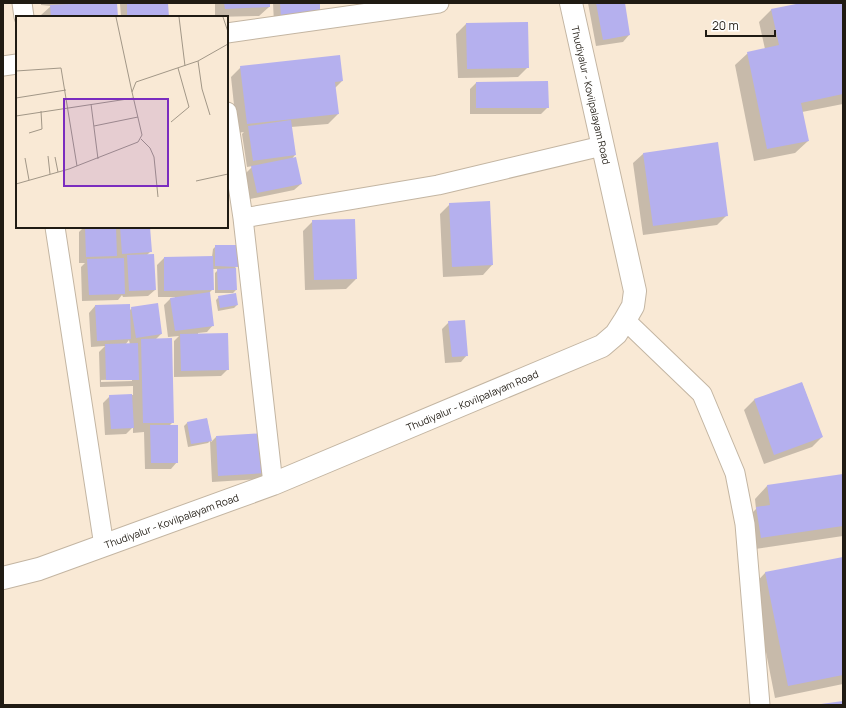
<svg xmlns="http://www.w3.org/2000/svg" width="846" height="708" font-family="Manrope,sans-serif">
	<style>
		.shadow { fill: #0003; fill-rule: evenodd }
		.building { fill: #b5b0ee }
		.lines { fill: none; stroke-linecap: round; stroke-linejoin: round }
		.minor-casing { stroke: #c3b5a2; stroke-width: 21 }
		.secondary-casing { stroke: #c3b5a2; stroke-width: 24 }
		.minor { stroke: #fff; stroke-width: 19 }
		.secondary { stroke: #fff; stroke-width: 22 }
		.labels { text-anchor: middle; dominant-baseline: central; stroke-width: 4; stroke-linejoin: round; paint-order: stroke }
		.street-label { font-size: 10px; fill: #201b13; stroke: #fff }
		.inset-road { fill: none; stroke: #a29787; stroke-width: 1 }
		.view { fill: #7b2cbf; fill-opacity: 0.15; stroke: #7b2cbf; stroke-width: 2 }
		.inset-edge { fill: none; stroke: #201b13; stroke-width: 2 }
	</style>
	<rect width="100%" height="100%" fill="#f9e9d5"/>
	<path class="shadow" d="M41,3H70L68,5L116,3L117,17H41V15L51,6L41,5Z
		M122,3H167L168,17H121L120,4Z
		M215,3H269V7L259,16L215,17Z
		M273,3H319L274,23Z
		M588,3H624L629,35L623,42L596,46Z
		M806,3H843V104L802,112L808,141L795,153L754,161L735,65L748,53L765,49L759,22L771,10Z
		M466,24L528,67L518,77L458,78L456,34Z
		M241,67L342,81L335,88L338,114L328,124L291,127L295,155L291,160L301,184L294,190L250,199L245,174L253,166L247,167L242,134L244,132L237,133L231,77Z
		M476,83L548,107L541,114H470V89Z
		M717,144L727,215L717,225L643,235L633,163L643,154Z
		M489,202L492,265L483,275L443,277L440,214L450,204Z
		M313,221L356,279L346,289L305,290L303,231Z
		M84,227H149L151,251L147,255L155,290L148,296L123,297L122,295L118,300L82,301L81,267L85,263H79V232Z
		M216,246L237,266L235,268L236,290L233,293H215V273L219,269H212L213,289L209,293L213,325L207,332L198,333V334L228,369L221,376L174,377V341L179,336L168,337L164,305L170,299L175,298V297H158L157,265L164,258L212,257L213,249Z
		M219,297L237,305L234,308L218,311L216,300Z
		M157,304L161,334L156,339L173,422L169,426L177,462L171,469H145L144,432L133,433V427L126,434L105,435L103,403L110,396L133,395V386L100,387L99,352L105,346L91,347L89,313L95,306L129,311L132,308ZM129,340L130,345H125ZM132,379V381L101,382V380Z
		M449,322L467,355L461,362L445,363L442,329Z
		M802,383L822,437L812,447L764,464L744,410L754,400Z
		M207,419L211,442L216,437L266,473L260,479L212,482L210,441L208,443L188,447L184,426L187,423Z
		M843,475V536L748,550L744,521L756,509L755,499L767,486Z
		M843,558V684L775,698L753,586L765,573Z"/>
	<path class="building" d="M89,3H117L118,17H51L50,5Z
		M127,3H168L169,17H127Z
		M224,3H270V7L225,9Z
		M280,3H320V15L281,17Z
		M596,3H625L630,35L603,40Z
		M801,3H843V94L801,103L809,141L767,149L747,52L779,45L771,9Z
		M528,22L529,68L467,69L466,23Z
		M340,55L343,81L335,82L339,114L247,124L240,66Z
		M548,81L549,108H476V82Z
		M291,120L296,155L253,161L248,126Z
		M718,142L728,216L653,226L643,153Z
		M296,157L302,184L257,193L251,166Z
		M490,201L493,265L452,267L449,203Z
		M355,219L357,279L314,280L312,220Z
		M85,227H116L117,256L86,257Z
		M120,227H150L152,252L122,254Z
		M215,245H239L238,267L215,266Z
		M154,254L156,290L129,291L127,255Z
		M213,256L214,290L164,291V257Z
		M124,258L125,294L89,295L87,259Z
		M236,268L237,290H218L217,269Z
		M210,292L214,326L175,331L170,298Z
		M236,293L238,305L220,308L218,296Z
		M158,303L162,334L136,338L131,307Z
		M130,304L131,339L97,341L95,305Z
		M465,320L468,356L452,357L448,321Z
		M228,333L229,370L181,371L180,334Z
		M172,338L174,423H143L141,339Z
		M138,343L139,380H106L105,344Z
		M802,382L823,437L774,455L754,399Z
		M132,394L134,428L111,429L109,395Z
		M207,418L212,441L191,444L187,422Z
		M150,425H178V463H151Z
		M265,433L267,473L218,476L216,436Z
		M843,474V526L761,538L756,507L770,505L767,485Z
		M843,557V675L788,686L765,572Z
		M843,701V705H821V704Z"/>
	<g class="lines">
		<defs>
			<path id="minor" d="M22,3L24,17
				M227,33L439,3
				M3,66L17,64
				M227,112L243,218L273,484
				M243,218L438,185L602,146
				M55,227L104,546
				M625,320L702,394L735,473L745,524L760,705"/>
			<g id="secondary">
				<path id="s1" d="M3,578L39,569L273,484L602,346L616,334L625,320L633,306L635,291L571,3"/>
			</g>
		</defs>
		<use href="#minor" class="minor-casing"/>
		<use href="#secondary" class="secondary-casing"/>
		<use href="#minor" class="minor"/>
		<use href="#secondary" class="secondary"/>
	</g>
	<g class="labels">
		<g class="street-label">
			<text transform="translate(591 95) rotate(77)">Thudiyalur - Kovilpalayam Road</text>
			<text stroke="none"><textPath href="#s1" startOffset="502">Thudiyalur - Kovilpalayam Road</textPath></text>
			<text stroke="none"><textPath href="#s1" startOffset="178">Thudiyalur - Kovilpalayam Road</textPath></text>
		</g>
	</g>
	<g transform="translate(16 16)">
		<rect width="212" height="212" fill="#f9e9d5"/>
		<path class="inset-road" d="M100,1L116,76M163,1L169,50M207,1L212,16M182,45L186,73L194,99M0,55L45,52L61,150M0,82L50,74M75,88L82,143M0,100L118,82M155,106L173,91L162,52M78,110L122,101M13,117L26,113L25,95M125,123L134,132L138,141L142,181M32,140L34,158M39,141L42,156M9,142L13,164M180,165L212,158M0,168L53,153L122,126L126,119L116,76L120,66L182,45L212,28"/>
		<path class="view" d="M48,83H152V170H48Z"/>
		<rect width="212" height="212" class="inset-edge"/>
	</g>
	<rect width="846" height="708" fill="none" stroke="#201b13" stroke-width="8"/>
	<path d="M706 30v6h69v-6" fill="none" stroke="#201b13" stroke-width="2"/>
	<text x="712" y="30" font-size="12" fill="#201b13" stroke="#ffffff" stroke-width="3" paint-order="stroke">20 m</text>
</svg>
